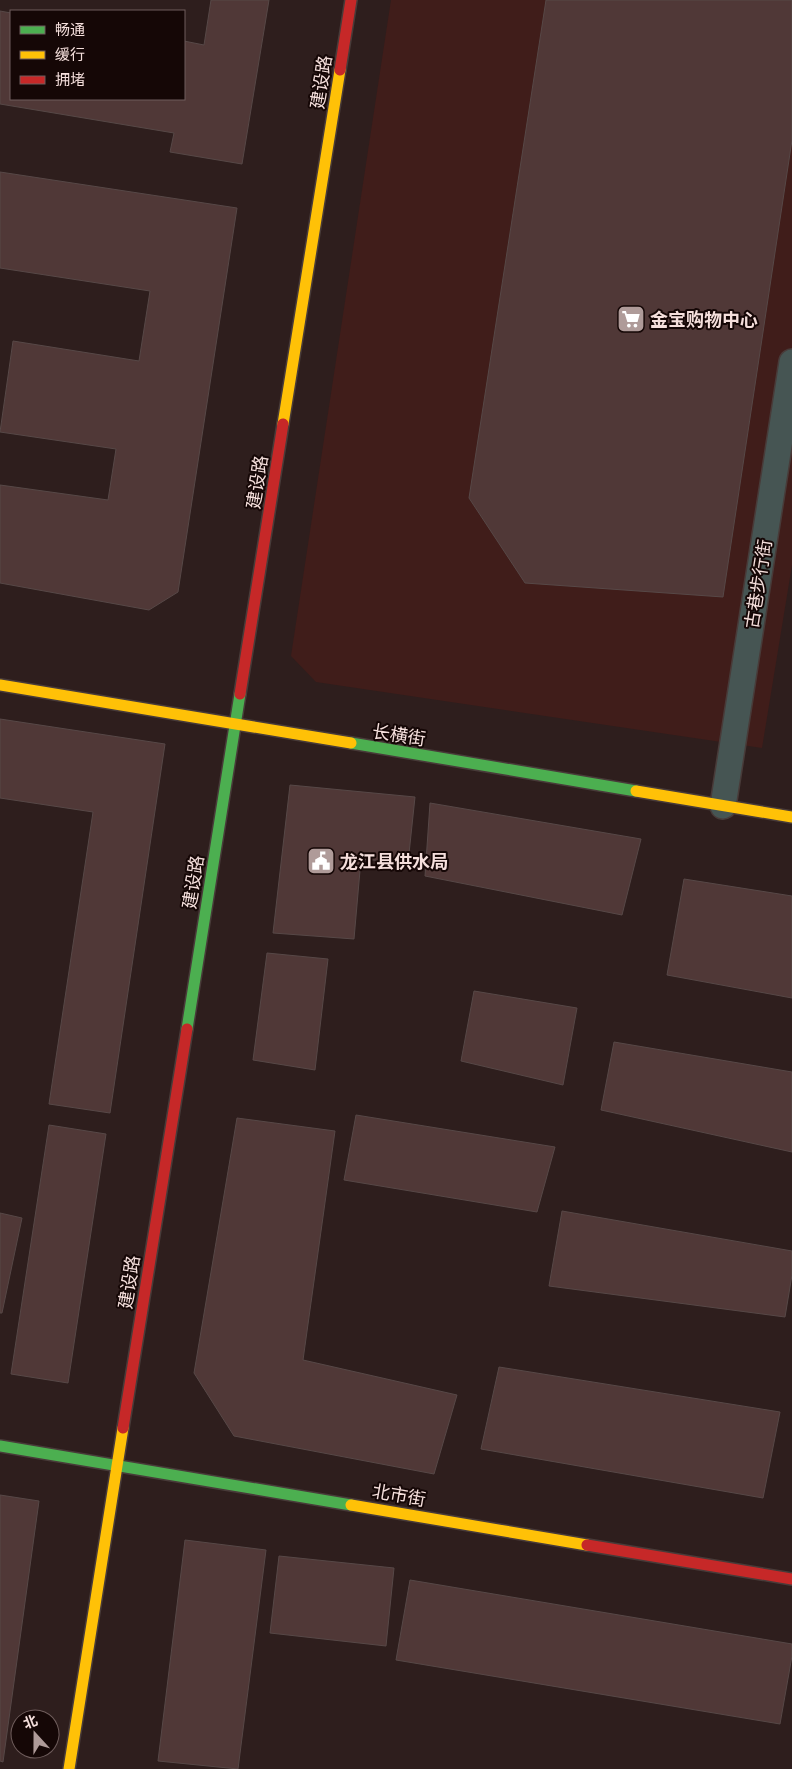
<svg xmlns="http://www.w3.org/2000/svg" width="792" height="1769" font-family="Mulish,'Noto Sans SC',sans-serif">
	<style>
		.built { fill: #401d1a }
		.building { fill: #503837; stroke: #574847 }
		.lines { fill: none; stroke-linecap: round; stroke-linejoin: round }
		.street-casing { stroke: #483b39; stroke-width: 28 }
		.fast-casing { stroke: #483b39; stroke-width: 14 }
		.slow-casing { stroke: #483b39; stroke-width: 14 }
		.jam-casing { stroke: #483b39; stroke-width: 14 }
		.street { stroke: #465553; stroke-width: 25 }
		.fast { stroke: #4caf50; stroke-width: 11 }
		.slow { stroke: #ffc107; stroke-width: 11 }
		.jam { stroke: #c62828; stroke-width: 11 }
		.labels { text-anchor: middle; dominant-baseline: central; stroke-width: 4; stroke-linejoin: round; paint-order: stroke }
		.street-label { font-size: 18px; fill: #f5dfdc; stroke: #150706 }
		.poi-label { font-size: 18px; font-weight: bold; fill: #f5dfdc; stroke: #150706; text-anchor: start }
	</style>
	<rect width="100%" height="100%" fill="#2e1e1d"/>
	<path class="built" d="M391,0H792V565L762,748L316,682L291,656Z"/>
	<path class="building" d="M211,0H269L242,164L170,152L174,133L0,104V11L11,13V99H184V41L204,45Z
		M546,0H792V140L723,597L525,583L469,498Z
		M0,172L237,208L178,592L149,610L0,583V485L108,500L116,449L0,432L13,341L139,361L150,291L0,268Z
		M0,719L165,744L110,1113L49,1104L93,812L0,798Z
		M290,785L415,797L408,863L361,859L354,939L273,933Z
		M430,803L641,839L622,915L425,876Z
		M684,879L792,896V998L667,975Z
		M267,953L328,959L315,1070L253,1060Z
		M474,991L577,1008L563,1085L461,1061Z
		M614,1042L792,1072V1152L601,1110Z
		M356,1115L555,1147L537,1212L344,1180Z
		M237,1118L335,1131L303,1360L457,1395L434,1474L234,1436L194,1373Z
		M49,1125L106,1134L68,1383L11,1374Z
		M562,1211L792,1251V1275L785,1317L549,1286Z
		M0,1213L22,1218L2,1313H0Z
		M499,1367L780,1412L763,1498L481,1449Z
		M0,1495L39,1501L3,1762L0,1761Z
		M185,1540L266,1550L238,1769L158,1761Z
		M279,1556L394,1568L386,1646L270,1633Z
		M410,1580L792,1644V1656L780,1724L396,1660Z"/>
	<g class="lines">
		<defs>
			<path id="street" d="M723,806L792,362"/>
			<path id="fast" d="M351,743L636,791
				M187,1029L240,694
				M0,1446L351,1505"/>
			<path id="slow" d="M283,424L340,70
				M0,685L351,743
				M636,791L792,817
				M351,1505L587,1545
				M69,1769L123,1428"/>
			<path id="jam" d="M340,70L351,0
				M240,694L283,424
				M123,1428L187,1029
				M587,1545L792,1579"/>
		</defs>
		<use href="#street" class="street-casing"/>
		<use href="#fast" class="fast-casing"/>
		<use href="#slow" class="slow-casing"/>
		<use href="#jam" class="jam-casing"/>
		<use href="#street" class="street"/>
		<use href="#fast" class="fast"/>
		<use href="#slow" class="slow"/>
		<use href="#jam" class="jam"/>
	</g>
	<defs>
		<symbol id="supermarket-square" viewBox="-11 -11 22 22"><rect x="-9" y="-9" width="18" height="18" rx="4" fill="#af9b99" stroke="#150706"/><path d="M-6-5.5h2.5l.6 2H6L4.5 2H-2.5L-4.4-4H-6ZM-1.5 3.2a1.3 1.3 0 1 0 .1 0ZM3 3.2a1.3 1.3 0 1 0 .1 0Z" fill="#fff"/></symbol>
		<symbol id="civic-square" viewBox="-11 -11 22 22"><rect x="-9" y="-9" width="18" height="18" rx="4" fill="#af9b99" stroke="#150706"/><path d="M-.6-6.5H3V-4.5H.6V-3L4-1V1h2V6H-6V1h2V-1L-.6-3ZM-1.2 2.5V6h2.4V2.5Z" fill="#fff"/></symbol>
	</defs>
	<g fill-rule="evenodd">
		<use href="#supermarket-square" x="615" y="303" width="32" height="32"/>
		<use href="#civic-square" x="305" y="845" width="32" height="32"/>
	</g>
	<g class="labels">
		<g class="street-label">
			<text transform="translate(321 82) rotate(-81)">建设路</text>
			<text transform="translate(257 482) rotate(-81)">建设路</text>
			<text transform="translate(758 584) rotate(-81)">古巷步行街</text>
			<text transform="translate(399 735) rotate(9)">长横街</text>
			<text transform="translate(193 882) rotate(-81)">建设路</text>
			<text transform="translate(129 1282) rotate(-81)">建设路</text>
			<text transform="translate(399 1495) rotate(10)">北市街</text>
		</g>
		<g class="poi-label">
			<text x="650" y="319">金宝购物中心</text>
			<text x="340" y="861">龙江县供水局</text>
		</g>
	</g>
	<rect x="10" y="10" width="175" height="90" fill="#150706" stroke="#6f5d5c"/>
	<rect x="20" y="26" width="25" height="8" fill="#4caf50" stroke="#6f5d5c"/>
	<text x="55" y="35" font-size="15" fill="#f5dfdc">畅通</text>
	<rect x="20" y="51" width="25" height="8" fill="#ffc107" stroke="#6f5d5c"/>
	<text x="55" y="60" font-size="15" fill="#f5dfdc">缓行</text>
	<rect x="20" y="76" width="25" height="8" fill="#c62828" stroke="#6f5d5c"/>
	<text x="55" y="85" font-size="15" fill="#f5dfdc">拥堵</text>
	<g transform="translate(35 1734) rotate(339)"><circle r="24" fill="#150706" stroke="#6f5d5c"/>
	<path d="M0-4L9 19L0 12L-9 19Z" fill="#af9b99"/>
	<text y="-8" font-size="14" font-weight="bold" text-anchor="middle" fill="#f5dfdc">北</text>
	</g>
</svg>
